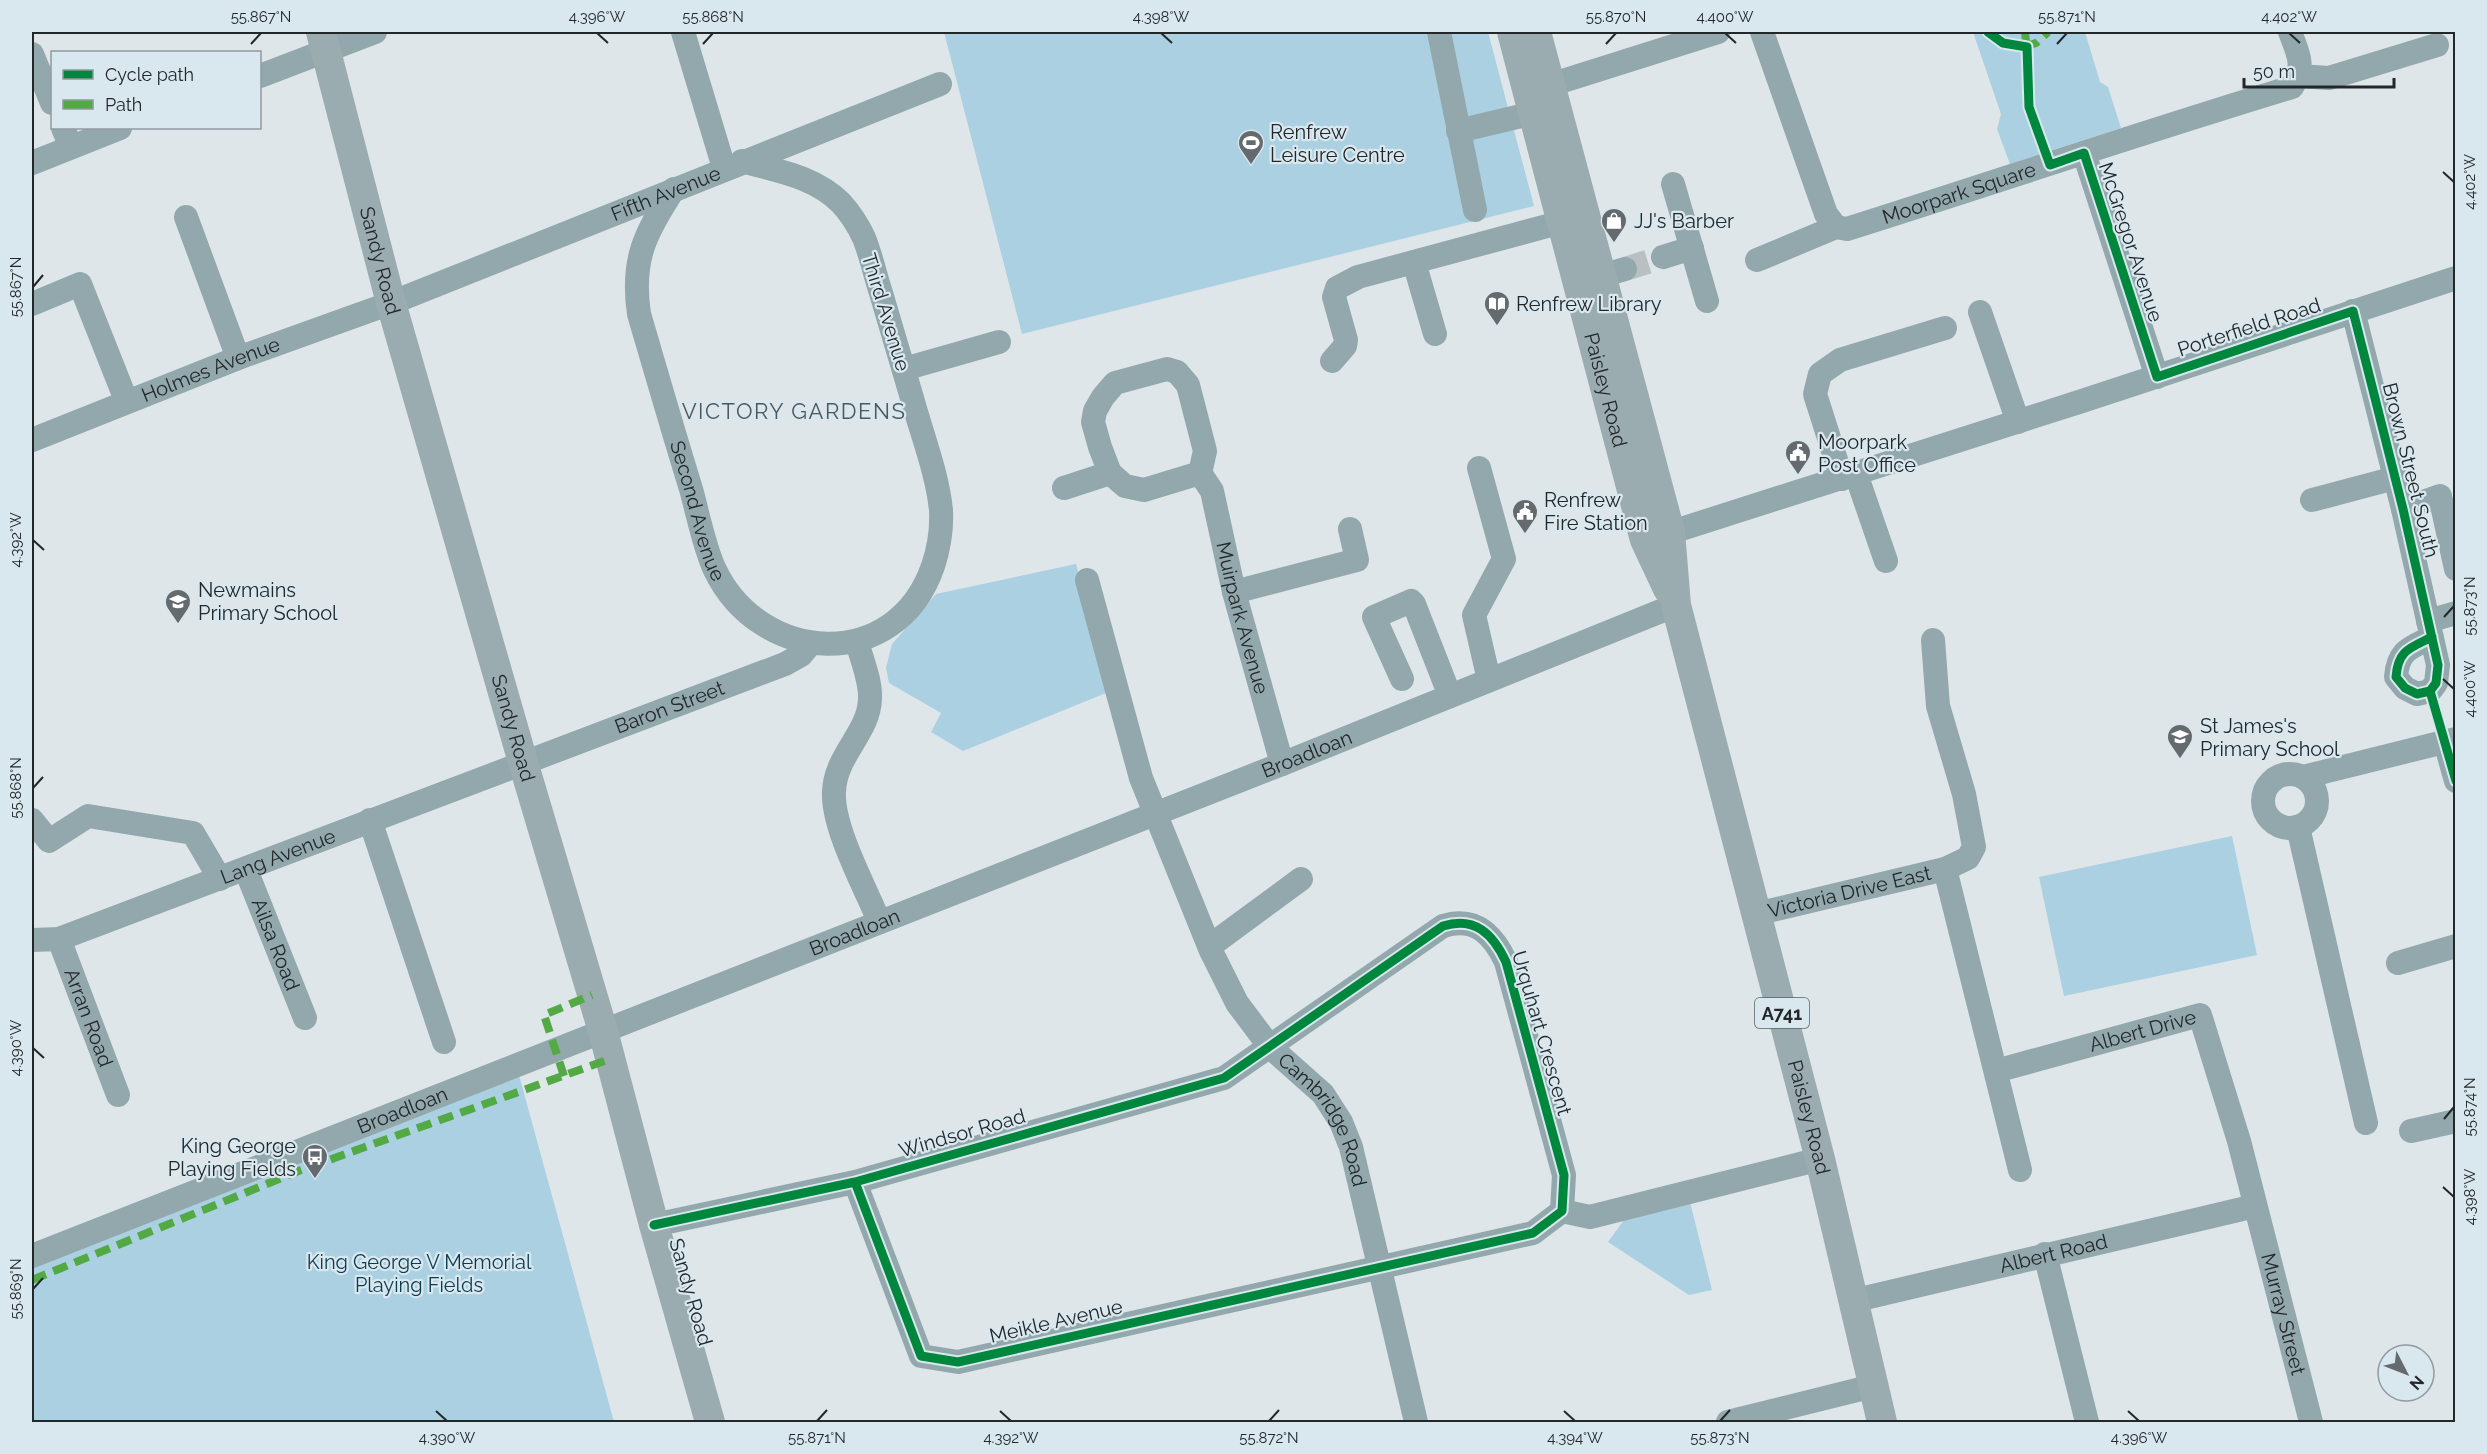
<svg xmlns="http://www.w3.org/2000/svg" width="2487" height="1454" font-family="Raleway,sans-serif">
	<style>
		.green { fill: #abd0e2 }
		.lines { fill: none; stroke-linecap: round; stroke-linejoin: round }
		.minor-tunnel { stroke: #b8c0c3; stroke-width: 24; stroke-dasharray: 24 12; stroke-linecap: butt }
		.minor { stroke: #92a8ad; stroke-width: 24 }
		.major { stroke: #9bacb0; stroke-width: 30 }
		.quiet { stroke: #53aa44; stroke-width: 8; stroke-dasharray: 15 8; stroke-linecap: butt }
		.cycleway-casing { stroke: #d9e7ee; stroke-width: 13 }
		.cycleway { stroke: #00873e; stroke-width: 9 }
		.ticks { fill: none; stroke: #22272a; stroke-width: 2 }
		.labels { text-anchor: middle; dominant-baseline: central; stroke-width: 4.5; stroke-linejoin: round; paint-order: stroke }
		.shield { fill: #d9e7ee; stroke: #596165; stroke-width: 1.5 }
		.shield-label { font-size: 18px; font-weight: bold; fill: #22272a }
		.poi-label { font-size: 20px; fill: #22272a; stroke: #d9e7ee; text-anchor: start }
		.street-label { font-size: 20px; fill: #22272a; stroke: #d9e7ee }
		.park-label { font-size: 20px; fill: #0a3b50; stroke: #d9e7ee }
		.quarter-label { font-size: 22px; letter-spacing: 1.5px; fill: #4c585e; stroke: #d9e7ee }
		.neatline { fill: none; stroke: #22272a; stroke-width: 2 }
		.ticks-label { font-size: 15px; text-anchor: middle; fill: #22272a }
	</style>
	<rect width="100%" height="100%" fill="#dee6e9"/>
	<path class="green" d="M944,32H1488L1534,206L1022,334Z
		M1973,32H2085L2100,82L2108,87L2121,128L2010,164L1997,129L2001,114Z
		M1076,564L1111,691L963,751L931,732L941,713L889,683L886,668L892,644L936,594Z
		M2232,836L2257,955L2064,996L2039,877Z
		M519,1075L614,1422H32V1264Z
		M1689,1198L1712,1290L1689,1295L1608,1242L1629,1213Z"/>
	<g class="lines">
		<path class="minor-tunnel" d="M1625,269L1663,257"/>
		<g class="minor">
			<path d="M683,32L724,168"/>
			<path d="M1439,32L1475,210"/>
			<path id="s1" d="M1762,32L1826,214L1836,227L1847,229C1996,182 2143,132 2292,87C2306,65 2298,54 2290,32"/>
			<path d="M32,54L52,103"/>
			<path d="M260,76L375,32"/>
			<path d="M2299,76L2329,78L2437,45"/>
			<path d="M63,128L71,147"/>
			<path d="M1458,131L1534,113C1542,106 1542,94 1550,85L1718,32"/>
			<path d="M2084,153L2157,377"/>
			<path d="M32,163L120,128"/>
			<path d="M1673,184L1707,301"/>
			<path id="s2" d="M674,189C645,233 631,260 639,314C656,372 673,431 691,489C698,514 704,547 715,570C760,664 896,674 933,566C939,548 942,529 941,510C937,472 922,435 912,398C902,363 891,328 881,293C875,275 871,255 864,238C858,225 851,214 841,203C814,176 777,171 742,161"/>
			<path d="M186,217L238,358"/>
			<path d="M1663,257L1692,248"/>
			<path d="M1757,260L1836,227"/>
			<path d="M1414,262L1435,334"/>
			<path d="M1601,276L1625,269"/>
			<path d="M32,304L80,284L126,400"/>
			<path d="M2353,311L2403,509L2438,665L2436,683L2430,691L2417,694L2405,688L2396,677C2398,650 2410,648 2432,637"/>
			<path d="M1980,312L2018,422"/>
			<path d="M1332,361L1345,346L1346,340L1334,297L1337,288L1358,277L1562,222"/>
			<path d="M904,369L999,342"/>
			<path d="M1167,369L1177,372L1188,385L1205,451L1200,473L1144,490L1125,486L1110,473L1100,447L1093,422L1095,411L1103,397L1115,383Z"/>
			<path id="s3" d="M32,440L238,358L391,303L940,84"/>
			<path d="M1479,468L1504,559L1474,615L1489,680"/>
			<path id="s4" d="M1200,473L1212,491L1234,592L1282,764"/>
			<path d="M1856,474L1886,561"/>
			<path d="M1842,479L1815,394L1820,374L1840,360L1945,328"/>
			<path d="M1064,488L1110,473"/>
			<path d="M2312,500L2395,478"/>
			<path d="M2403,509L2440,496L2456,569"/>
			<path d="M1653,538L2079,402L2456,278"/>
			<path id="s5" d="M1087,580L1141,778L1211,951L1237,1003L1270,1047L1323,1094L1341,1122L1351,1147L1416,1422"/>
			<path d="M1234,592L1357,560L1350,529"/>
			<path d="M2428,621L2456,613"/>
			<path d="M857,642C862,660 871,681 870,699C869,733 835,755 834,792C832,827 865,887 879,921"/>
			<path d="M1402,679L1374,617L1411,601L1414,604L1450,696"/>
			<path d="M2445,742L2456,781"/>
			<circle cx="2290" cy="801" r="27"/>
			<path d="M2303,777L2456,739"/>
			<path d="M32,820L49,841L88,816L193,833L220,879"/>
			<path d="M370,820L444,1042"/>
			<path d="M2298,827L2366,1123"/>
			<path d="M1945,869L2020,1170"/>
			<path id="s6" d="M246,870L305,1018"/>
			<path id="s7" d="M1756,914L1945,869L1968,858L1974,847L1964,794L1938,706L1933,640"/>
			<path id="s8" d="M59,939L118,1095"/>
			<path id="s9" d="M32,940L59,939C301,849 542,754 785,664L801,655L811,643"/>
			<path d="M1210,946L1301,879"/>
			<path d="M2398,963L2456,946"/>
			<path id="s10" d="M1996,1071L2200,1015L2239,1141L2311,1422"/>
			<path d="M2411,1131L2456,1121"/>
			<path d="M1562,1211L1590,1217L1820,1159"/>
			<path d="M654,1225L855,1182L1224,1078L1443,926C1475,916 1493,934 1506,962L1564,1175L1562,1211L1533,1233L958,1362L921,1356L855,1182"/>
			<path d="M2045,1254L2087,1422"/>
			<path id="s11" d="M32,1256L1282,764L1676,605"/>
			<path id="s12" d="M1852,1301L2255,1206"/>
			<path d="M1728,1422L1873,1386"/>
		</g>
		<g class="major">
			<path id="s13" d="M321,32L391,303L523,762L603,1031L654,1225L710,1422"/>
			<path id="s14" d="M1512,32L1645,540L1668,589"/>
			<path id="s15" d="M1536,32L1670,532L1676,605L1820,1159L1882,1422"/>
		</g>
		<path class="quiet" d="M2025,32L2027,52
			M2024,47L2036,43L2048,32
			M564,1076L544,1015L592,995
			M32,1280L301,1170L610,1059"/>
		<defs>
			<path id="cycleway" d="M1988,32L2003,43L2027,47L2029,107L2050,165L2084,153L2157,377L2353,311L2403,509L2438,665L2436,683L2430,691L2417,694L2405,688L2396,677C2398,650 2410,648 2432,637
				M2430,691L2456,781
				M654,1225L855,1182L1224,1078L1443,926C1475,916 1493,934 1506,962L1564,1175L1562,1211L1533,1233L958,1362L921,1356L855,1182"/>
		</defs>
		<use href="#cycleway" class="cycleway-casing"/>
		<use href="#cycleway" class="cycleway"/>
	</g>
	<path class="ticks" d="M597,33L608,43M1161,33L1172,43M1725,33L1736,43M2289,33L2300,43M251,44L261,33M703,44L713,33M1606,44L1616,33M2057,44L2067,33M2443,172L2454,182M33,287L43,275M33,540L44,550M2444,617L2454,606M2443,679L2454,689M33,788L43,777M33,1048L44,1058M2444,1119L2454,1107M2443,1187L2454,1197M33,1289L43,1278M436,1411L447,1421M1000,1411L1011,1421M1564,1411L1575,1421M2128,1411L2139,1421M817,1421L827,1410M1269,1421L1279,1410M1720,1421L1730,1410"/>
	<defs>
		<symbol id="stadium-pin" viewBox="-11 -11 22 30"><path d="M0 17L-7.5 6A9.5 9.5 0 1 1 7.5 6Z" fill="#646a6d" stroke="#d9e7ee"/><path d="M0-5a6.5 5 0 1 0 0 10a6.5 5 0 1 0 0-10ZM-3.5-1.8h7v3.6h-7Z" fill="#fff"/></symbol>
		<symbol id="shop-pin" viewBox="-11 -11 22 30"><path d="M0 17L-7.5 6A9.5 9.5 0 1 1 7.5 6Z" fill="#646a6d" stroke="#d9e7ee"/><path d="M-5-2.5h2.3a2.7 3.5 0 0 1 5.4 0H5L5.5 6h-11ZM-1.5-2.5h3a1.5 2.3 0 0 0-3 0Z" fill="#fff"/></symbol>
		<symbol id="library-pin" viewBox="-11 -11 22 30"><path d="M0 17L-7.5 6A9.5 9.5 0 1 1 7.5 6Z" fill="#646a6d" stroke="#d9e7ee"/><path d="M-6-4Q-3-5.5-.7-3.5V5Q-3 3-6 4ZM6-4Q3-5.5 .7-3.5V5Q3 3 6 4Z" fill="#fff"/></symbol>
		<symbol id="civic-pin" viewBox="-11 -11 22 30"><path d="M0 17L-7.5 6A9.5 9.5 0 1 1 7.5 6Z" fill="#646a6d" stroke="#d9e7ee"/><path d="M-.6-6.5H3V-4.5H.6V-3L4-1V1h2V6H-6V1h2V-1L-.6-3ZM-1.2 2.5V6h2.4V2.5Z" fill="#fff"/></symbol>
		<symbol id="school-pin" viewBox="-11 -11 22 30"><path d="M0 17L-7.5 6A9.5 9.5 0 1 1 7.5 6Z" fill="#646a6d" stroke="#d9e7ee"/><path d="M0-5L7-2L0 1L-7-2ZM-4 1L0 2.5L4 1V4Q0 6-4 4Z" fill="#fff"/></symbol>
		<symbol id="bus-pin" viewBox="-11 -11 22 30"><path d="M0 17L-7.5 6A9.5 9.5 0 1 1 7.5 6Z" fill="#646a6d" stroke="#d9e7ee"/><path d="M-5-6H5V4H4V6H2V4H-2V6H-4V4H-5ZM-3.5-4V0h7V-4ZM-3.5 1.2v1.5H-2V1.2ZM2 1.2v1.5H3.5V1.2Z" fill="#fff"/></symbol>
	</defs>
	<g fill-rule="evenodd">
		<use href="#stadium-pin" x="1236" y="128" width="30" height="40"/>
		<use href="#shop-pin" x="1599" y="206" width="30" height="40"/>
		<use href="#library-pin" x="1482" y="289" width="30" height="40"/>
		<use href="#civic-pin" x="1783" y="438" width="30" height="40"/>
		<use href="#civic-pin" x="1510" y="497" width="30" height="40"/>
		<use href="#school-pin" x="163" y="587" width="30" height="40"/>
		<use href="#school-pin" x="2165" y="722" width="30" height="40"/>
		<use href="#bus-pin" x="300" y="1142" width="30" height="40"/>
	</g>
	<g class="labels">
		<rect class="shield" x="1755" y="998" width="54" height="30" rx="4.5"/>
		<g class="shield-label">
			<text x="1782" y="1013">A741</text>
		</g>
		<g class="poi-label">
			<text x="1270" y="132">Renfrew<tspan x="1270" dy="23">Leisure Centre</tspan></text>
			<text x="1634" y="221">JJ's Barber</text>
			<text x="1516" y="304">Renfrew Library</text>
			<text x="1818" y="442">Moorpark<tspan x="1818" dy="23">Post Office</tspan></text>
			<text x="1544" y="500">Renfrew<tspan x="1544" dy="23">Fire Station</tspan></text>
			<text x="198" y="590">Newmains<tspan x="198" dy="23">Primary School</tspan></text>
			<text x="2200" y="726">St James's<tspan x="2200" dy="23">Primary School</tspan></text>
			<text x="296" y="1146" text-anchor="end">King George<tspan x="296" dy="23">Playing Fields</tspan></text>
		</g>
		<g class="street-label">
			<text stroke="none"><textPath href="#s3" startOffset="680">Fifth Avenue</textPath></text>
			<text stroke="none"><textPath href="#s1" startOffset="338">Moorpark Square</textPath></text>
			<text transform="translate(2131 242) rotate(72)">McGregor Avenue</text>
			<text stroke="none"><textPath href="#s13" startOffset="236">Sandy Road</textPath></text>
			<text transform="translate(886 312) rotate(73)">Third Avenue</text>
			<text transform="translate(2249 327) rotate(-18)">Porterfield Road</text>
			<text stroke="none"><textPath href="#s3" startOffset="192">Holmes Avenue</textPath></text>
			<text stroke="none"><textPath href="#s14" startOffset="370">Paisley Road</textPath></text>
			<text transform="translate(2411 470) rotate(76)">Brown Street South</text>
			<text stroke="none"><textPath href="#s2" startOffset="339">Second Avenue</textPath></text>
			<text stroke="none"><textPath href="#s4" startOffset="152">Muirpark Avenue</textPath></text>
			<text stroke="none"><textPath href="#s9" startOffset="680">Baron Street</textPath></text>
			<text stroke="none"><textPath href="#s13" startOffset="722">Sandy Road</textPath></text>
			<text stroke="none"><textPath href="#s11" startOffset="1370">Broadloan</textPath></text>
			<text stroke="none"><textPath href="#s9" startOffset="261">Lang Avenue</textPath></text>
			<text stroke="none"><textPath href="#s7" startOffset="96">Victoria Drive East</textPath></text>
			<text stroke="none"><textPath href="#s11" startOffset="884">Broadloan</textPath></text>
			<text stroke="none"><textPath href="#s6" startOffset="80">Ailsa Road</textPath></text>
			<text stroke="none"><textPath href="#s8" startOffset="84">Arran Road</textPath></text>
			<text transform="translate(1542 1033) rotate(74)">Urquhart Crescent</text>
			<text stroke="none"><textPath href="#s10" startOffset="152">Albert Drive</textPath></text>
			<text stroke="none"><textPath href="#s11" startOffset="398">Broadloan</textPath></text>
			<text stroke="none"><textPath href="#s15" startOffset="1120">Paisley Road</textPath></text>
			<text stroke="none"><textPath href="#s5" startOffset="598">Cambridge Road</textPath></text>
			<text transform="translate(962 1133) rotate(-16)">Windsor Road</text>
			<text stroke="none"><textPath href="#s12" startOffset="207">Albert Road</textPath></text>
			<text transform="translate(691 1292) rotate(74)">Sandy Road</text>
			<text stroke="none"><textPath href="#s10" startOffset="522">Murray Street</textPath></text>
			<text transform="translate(1056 1321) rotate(-13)">Meikle Avenue</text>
		</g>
		<g class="park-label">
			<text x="419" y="1262">King George V Memorial<tspan x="419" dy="23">Playing Fields</tspan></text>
		</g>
		<g class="quarter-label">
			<text x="794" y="411">VICTORY GARDENS</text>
		</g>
	</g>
	<rect width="2487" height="1454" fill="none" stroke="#d9e7ee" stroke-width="66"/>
	<rect x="51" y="51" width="210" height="78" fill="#d9e7ee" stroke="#909aa0" stroke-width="1.5"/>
	<rect x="63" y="70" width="30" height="9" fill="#00873e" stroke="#909aa0" stroke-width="1.5"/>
	<text x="105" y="81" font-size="18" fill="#22272a">Cycle path</text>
	<rect x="63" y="100" width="30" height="9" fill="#53aa44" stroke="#909aa0" stroke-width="1.5"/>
	<text x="105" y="111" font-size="18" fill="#22272a">Path</text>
	<g transform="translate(2406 1373) rotate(132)"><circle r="28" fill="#d9e7ee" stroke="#909aa0" stroke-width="1.5"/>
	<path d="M0-4.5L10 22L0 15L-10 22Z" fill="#646a6d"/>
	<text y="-9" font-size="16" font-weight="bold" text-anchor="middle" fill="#22272a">N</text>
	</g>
	<path d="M2244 78v9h150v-9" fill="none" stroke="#22272a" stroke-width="3"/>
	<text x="2253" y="78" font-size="18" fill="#22272a" stroke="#d9e7ee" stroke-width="4.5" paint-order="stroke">50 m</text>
	<rect x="33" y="33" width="2421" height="1388" class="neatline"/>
	<g class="ticks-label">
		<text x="261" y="22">55.867°N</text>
		<text x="597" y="22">4.396°W</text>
		<text x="713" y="22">55.868°N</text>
		<text x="1161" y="22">4.398°W</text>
		<text x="1616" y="22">55.870°N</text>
		<text x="1725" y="22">4.400°W</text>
		<text x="2067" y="22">55.871°N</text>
		<text x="2289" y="22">4.402°W</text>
		<text transform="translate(2470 182) rotate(-90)" y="5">4.402°W</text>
		<text transform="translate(16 287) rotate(-90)" y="5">55.867°N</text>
		<text transform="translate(16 540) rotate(-90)" y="5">4.392°W</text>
		<text transform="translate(2470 606) rotate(-90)" y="5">55.873°N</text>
		<text transform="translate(2470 689) rotate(-90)" y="5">4.400°W</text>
		<text transform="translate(16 788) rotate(-90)" y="5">55.868°N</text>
		<text transform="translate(16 1048) rotate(-90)" y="5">4.390°W</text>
		<text transform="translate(2470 1107) rotate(-90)" y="5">55.874°N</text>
		<text transform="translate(2470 1197) rotate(-90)" y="5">4.398°W</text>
		<text transform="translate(16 1289) rotate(-90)" y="5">55.869°N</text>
		<text x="447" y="1443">4.390°W</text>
		<text x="817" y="1443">55.871°N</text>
		<text x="1011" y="1443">4.392°W</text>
		<text x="1269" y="1443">55.872°N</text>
		<text x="1575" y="1443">4.394°W</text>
		<text x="1720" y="1443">55.873°N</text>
		<text x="2139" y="1443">4.396°W</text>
	</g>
</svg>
